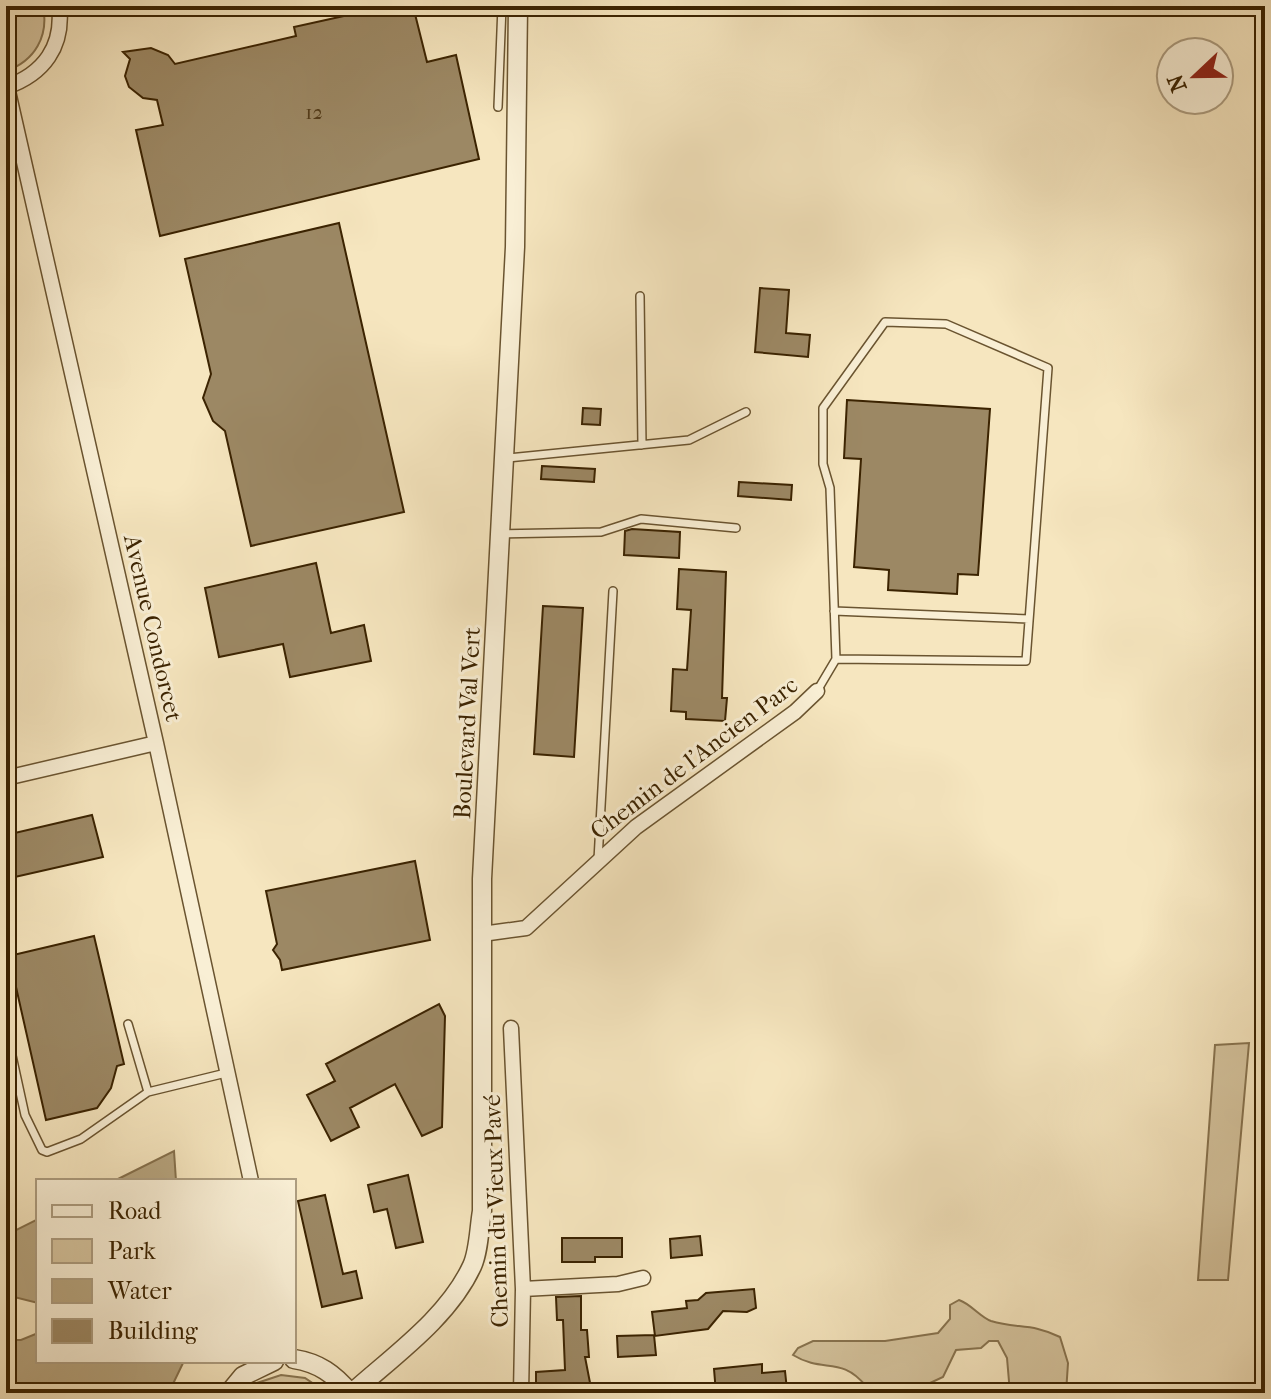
<svg xmlns="http://www.w3.org/2000/svg" width="1271" height="1399" font-family="'IM FELL French Canon',serif">
	<style>
		.green { fill: #d6c59f; stroke: #887450; stroke-width: 2 }
		.water { fill: #b6a47e; stroke: #85704c; stroke-width: 2 }
		.building { fill: #9c8864; stroke: #3b2301; stroke-width: 2 }
		.lines { fill: none; stroke-linecap: round; stroke-linejoin: round }
		.service-casing { stroke: #6a5430; stroke-width: 10 }
		.minor-casing { stroke: #6a5430; stroke-width: 17 }
		.tertiary-casing { stroke: #6a5430; stroke-width: 21 }
		.service { stroke: #f9efd5; stroke-width: 7 }
		.minor { stroke: #f9efd5; stroke-width: 14 }
		.tertiary { stroke: #f9efd5; stroke-width: 18 }
		.labels { text-anchor: middle; dominant-baseline: central; stroke-width: 6; stroke-linejoin: round; paint-order: stroke }
		.number-label { font-size: 20px; fill: #533c1a }
		.street-label { font-size: 24px; fill: #3b2301; stroke: #f9efd5 }
	</style>
	<rect width="100%" height="100%" fill="#f6e6bf"/>
	<filter id="stains"><feTurbulence type="fractalNoise" baseFrequency=".0025" numOctaves="4"/><feColorMatrix values="0 0 0 0 .2 0 0 0 0 .09 0 0 0 0 .02 0 0 0 .5 -.17"/></filter>
	<radialGradient id="worn" r=".72"><stop offset=".6" stop-color="#630" stop-opacity="0"/><stop offset="1" stop-color="#630" stop-opacity=".3"/></radialGradient>
	<path class="green" d="M6,6H43C49,36 35,61 6,71Z
		M1249,1043L1228,1280H1198L1215,1045Z
		M959,1300C971,1304 980,1317 991,1321C1017,1329 1032,1323 1060,1337L1068,1363L1066,1393H1010L1007,1358L998,1341H989L981,1348L956,1350L943,1377L930,1383L929,1393H867L866,1386C840,1355 824,1374 793,1355L798,1348L813,1341H885L938,1333L950,1319V1305Z
		M281,1375L305,1378L327,1393H246L257,1383Z"/>
	<path class="water" d="M174,1151L176,1181H114Z
		M38,1219V1303L6,1295V1235Z
		M38,1333V1361H184L171,1388L143,1393H6V1340H21Z"/>
	<path class="building" d="M360,6H413L427,62L456,55L479,159L160,236L136,130L163,125L157,100L143,98L129,87L125,76L130,59L123,52L151,48L168,55L175,64L296,36L294,27L362,12Z
		M339,223L404,512L251,546L225,431L213,421L203,398L211,374L185,259Z
		M760,288L789,290L786,333L810,335L808,357L755,352Z
		M847,400L990,409L978,575L958,574L957,594L888,590L889,570L854,567L861,459L844,458Z
		M583,408L601,409L600,425L582,424Z
		M542,466L595,469L594,482L541,479Z
		M739,482L792,485L791,500L738,496Z
		M632,529L680,532L679,558L624,555L625,531Z
		M316,563L331,633L364,625L371,661L290,677L283,644L219,657L205,588Z
		M679,569L726,572L722,698H727L725,721L686,719V712L671,711L673,669L687,670L691,610L677,609Z
		M543,606L583,608L574,757L534,754Z
		M92,815L103,857L6,879V835Z
		M415,861L430,940L282,970L280,960L273,950L277,944L266,891Z
		M94,936L124,1064L117,1066L111,1088L97,1108L46,1120L9,956Z
		M439,1004L445,1016L442,1127L422,1136L395,1084L350,1108L359,1127L331,1141L307,1095L335,1081L326,1064Z
		M408,1175L423,1242L396,1248L387,1209L374,1212L368,1185Z
		M325,1195L343,1274L356,1271L362,1298L322,1307L298,1201Z
		M700,1236L702,1255L671,1258L670,1239Z
		M562,1238H622V1257H595V1262H562Z
		M754,1289L756,1308L747,1312L723,1311L708,1329L655,1336L652,1312L687,1308L686,1301L698,1300L706,1293Z
		M581,1296V1330H587L589,1357H585L592,1393H536V1372L565,1370L563,1320H557L556,1297Z
		M654,1335L656,1355L618,1357L617,1336Z
		M762,1364V1373L785,1371L787,1390L716,1393L714,1369Z"/>
	<g class="lines">
		<defs>
			<path id="service" d="M498,107L502,6
				M640,296L642,445
				M507,458L689,440L746,412
				M501,534L601,532L641,519L736,528
				M834,611L1029,619
				M817,691L836,659L1026,661L1048,368L946,324L885,322L823,408V464L830,488L836,659
				M598,860L613,591
				M128,1024L148,1092
				M6,1028L25,1115L42,1150L47,1152L81,1139L148,1092L226,1073
				M6,1131L10,1141L6,1158"/>
			<path id="minor" d="M6,87C44,74 64,46 59,6
				M7,87L156,743L251,1181
				M6,778L156,743
				M482,934L526,928L636,827L795,712L817,691
				M511,1028L523,1289L521,1393
				M523,1289L618,1284L643,1278"/>
			<path id="tertiary" d="M294,1359C319,1363 334,1374 350,1393
				M229,1393L243,1376L274,1361
				M352,1393C393,1356 448,1318 472,1266C479,1251 479,1228 482,1211V879L515,247L518,6"/>
		</defs>
		<use href="#service" class="service-casing"/>
		<use href="#minor" class="minor-casing"/>
		<use href="#tertiary" class="tertiary-casing"/>
		<use href="#service" class="service"/>
		<use href="#minor" class="minor"/>
		<use href="#tertiary" class="tertiary"/>
	</g>
	<g class="labels">
		<g class="number-label">
			<text x="314" y="112">12</text>
		</g>
		<g class="street-label">
			<text transform="translate(153 628) rotate(77)">Avenue Condorcet</text>
			<text transform="translate(467 723) rotate(-87)">Boulevard Val Vert</text>
			<text transform="translate(694 758) rotate(-37)">Chemin de l'Ancien Parc</text>
			<text transform="translate(496 1211) rotate(-92)">Chemin du Vieux Pavé</text>
		</g>
	</g>
	<rect width="1271" height="1399" fill="none" stroke="#f6e6bf" stroke-width="32"/>
	<rect x="8" y="8" width="1255" height="1383" fill="none" stroke="#3b2301" stroke-width="4"/>
	<rect x="16" y="16" width="1239" height="1367" fill="none" stroke="#3b2301" stroke-width="2"/>
	<rect x="36" y="1179" width="260" height="184" fill="#f9efd5" stroke="#ad9d80" stroke-width="2"/>
	<rect x="52" y="1205" width="40" height="12" fill="#f9efd5" stroke="#ad9d80" stroke-width="2"/>
	<text x="108" y="1219" font-size="24" fill="#3b2301">Road</text>
	<rect x="52" y="1239" width="40" height="24" fill="#d6c59f" stroke="#ad9d80" stroke-width="2"/>
	<text x="108" y="1259" font-size="24" fill="#3b2301">Park</text>
	<rect x="52" y="1279" width="40" height="24" fill="#b6a47e" stroke="#ad9d80" stroke-width="2"/>
	<text x="108" y="1299" font-size="24" fill="#3b2301">Water</text>
	<rect x="52" y="1319" width="40" height="24" fill="#9c8864" stroke="#ad9d80" stroke-width="2"/>
	<text x="108" y="1339" font-size="24" fill="#3b2301">Building</text>
	<g transform="translate(1195 76) rotate(248)"><circle r="38" fill="#f9efd5" stroke="#ad9d80" stroke-width="2"/>
	<path d="M0-6L14 30L0 20L-14 30Z" fill="#8f2418"/>
	<text y="-12" font-size="22" font-weight="bold" text-anchor="middle" fill="#3b2301">N</text>
	</g>
	<rect width="100%" height="100%" filter="url(#stains)"/>
	<rect width="100%" height="100%" fill="url(#worn)"/>
</svg>
